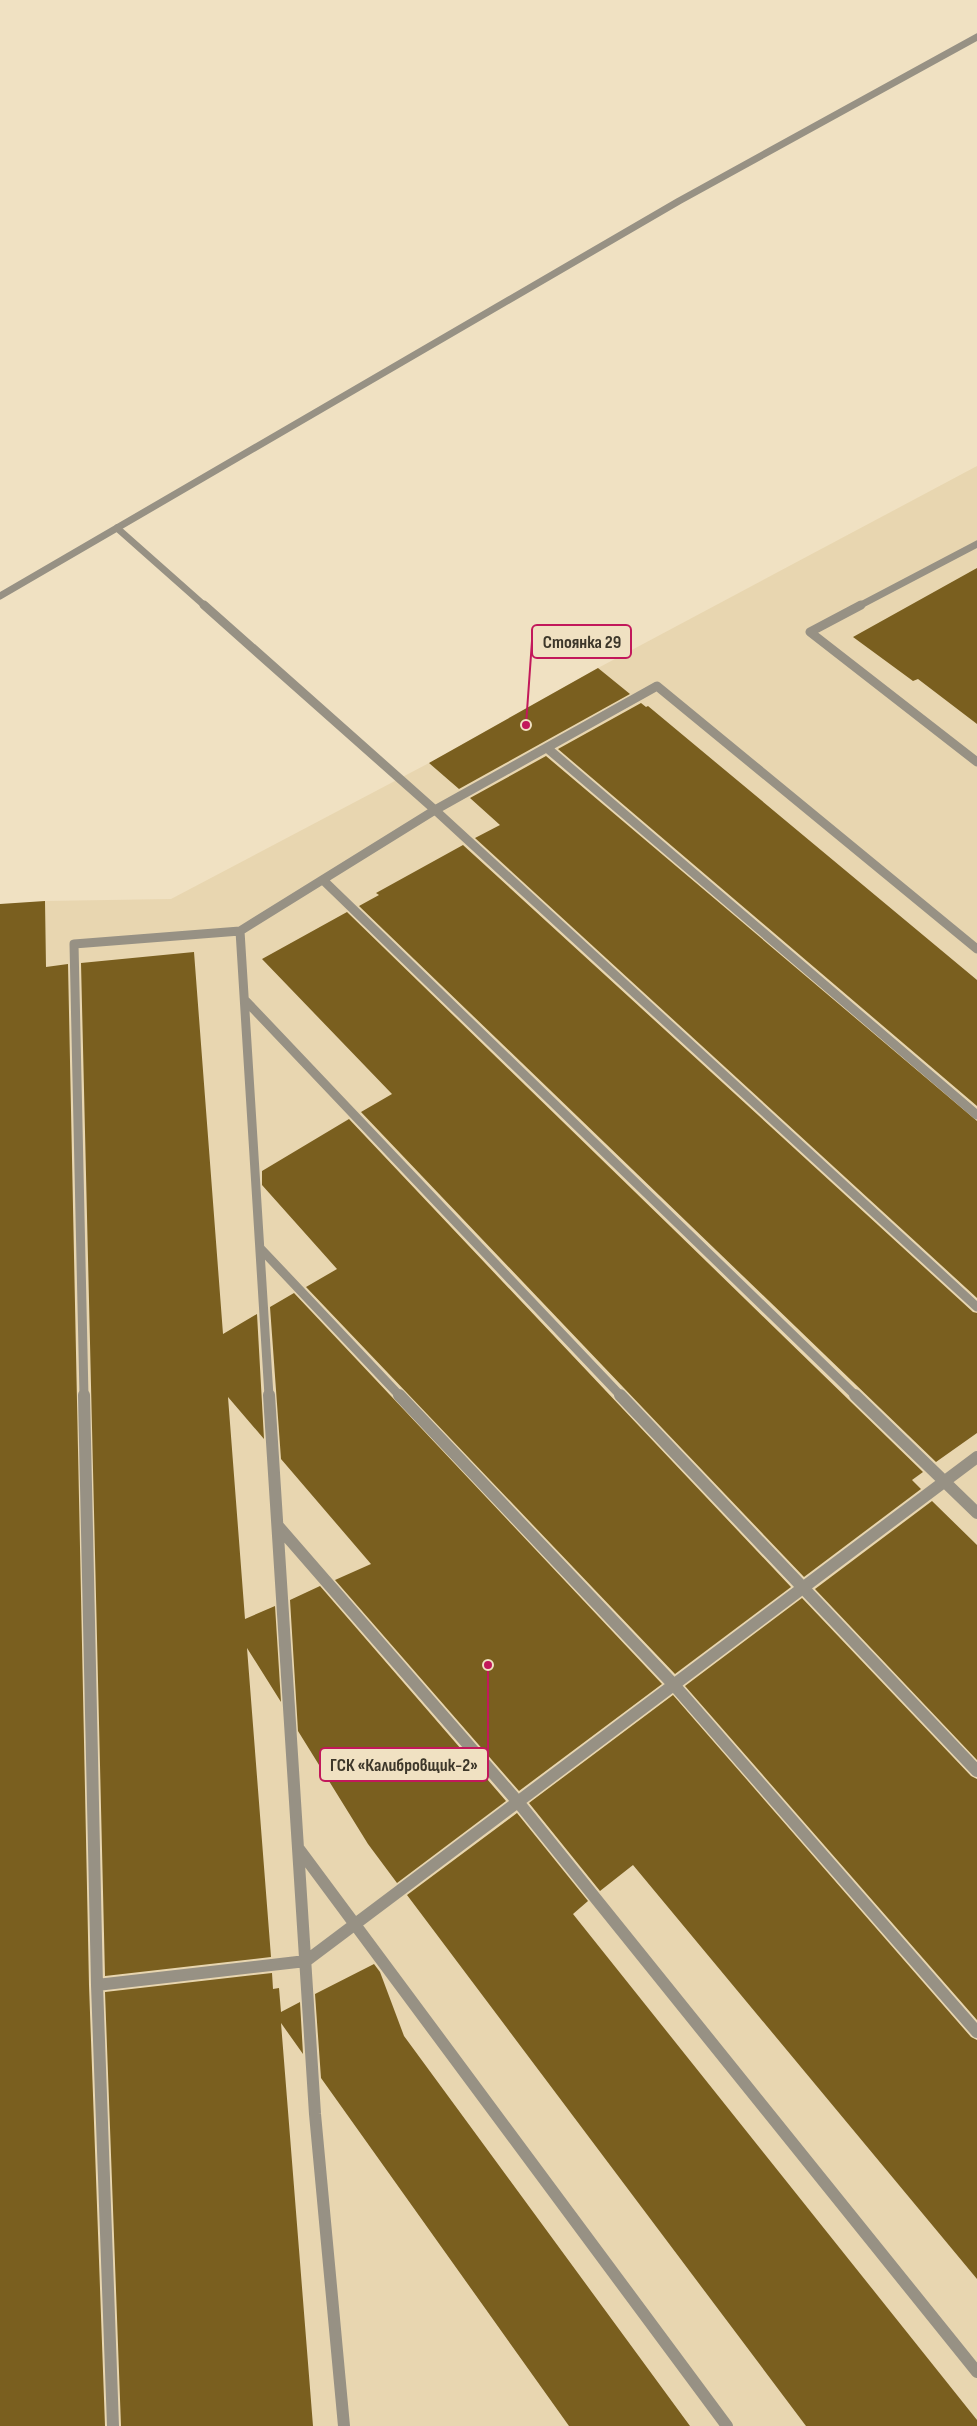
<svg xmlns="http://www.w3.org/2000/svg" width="977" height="2426" font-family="'Sofia Sans Condensed',sans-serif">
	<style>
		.built { fill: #e8d6b0 }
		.building { fill: #7a5f1f }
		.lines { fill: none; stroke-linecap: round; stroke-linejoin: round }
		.service-far2 { stroke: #979184; stroke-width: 7 }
		.service-far1 { stroke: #979184; stroke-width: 9 }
		.service { stroke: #979184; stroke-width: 12 }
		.minor { stroke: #979184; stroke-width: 7 }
		.leader { fill: none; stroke: #c2185b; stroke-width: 2 }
		.callout-dot { fill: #c2185b; stroke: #f0e1c2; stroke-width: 2 }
		.callout { fill: #f0e1c2; stroke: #c2185b; stroke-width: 2 }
		.callout-label { font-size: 18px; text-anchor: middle; font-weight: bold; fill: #3d372a }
	</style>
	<rect width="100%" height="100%" fill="#f0e1c2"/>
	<path class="built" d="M977,466V2426H0L45,901L171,899L429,763L598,668Z"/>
	<path class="building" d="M977,568V724L918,679L913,681L853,637Z
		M598,668L630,694L459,789L429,763Z
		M641,703L646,707L648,706L977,980V1106L558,749Z
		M546,756L977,1121V1298L475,838L500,825L470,798Z
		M463,845L973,1312L977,1313V1433L936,1462L359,906L379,895L376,893Z
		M45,901L46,967L68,964L89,1985L105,2426H0V904Z
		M347,912L923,1472L912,1480L921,1489L804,1577L361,1112L392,1094L262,959Z
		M194,952L223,1334L257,1314L264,1439L228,1397L245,1619L275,1606L281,1702L247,1648L271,1957L105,1976L81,963Z
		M349,1119L791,1587L675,1674L306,1287L337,1269L262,1185V1171Z
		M294,1293L662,1684L519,1791L335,1580L371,1564L281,1459L270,1307Z
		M932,1501L977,1545V1760L815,1589Z
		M320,1586L506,1801L397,1883L368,1844L298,1731L290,1600Z
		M802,1598L971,1776L977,1779V2020L685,1686Z
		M673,1695L971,2037L977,2040V2279L633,1865L600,1891L529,1803Z
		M517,1813L588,1901L573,1914L977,2420V2426H806L407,1895Z
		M374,1964L380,1972L404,2036L690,2426H569L321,2078L315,1994Z
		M272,1973L273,1989L279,1988L281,2012L300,2002L303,2054L281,2023L313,2426H121L105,1992Z"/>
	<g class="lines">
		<path class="service-far2" d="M117,528L205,606
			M859,606L977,544"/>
		<path class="service-far1" d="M204,605L435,810L977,1307
			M861,605L810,632L977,762
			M547,748L977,1115
			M323,880L856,1396
			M240,931L269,1396
			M245,1000L621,1396
			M261,1249L400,1396
			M84,1396L74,944L240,931L435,810L657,686L977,949"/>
		<path class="service" d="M84,1395L97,1985L113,2426
			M269,1395L315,2114L344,2426
			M399,1395L674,1685L977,2032
			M620,1395L977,1771
			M855,1395L977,1513
			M278,1526L518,1802L977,2372
			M299,1849L727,2426
			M97,1985L306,1961L977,1457"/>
		<path class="minor" d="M0,596L679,201L977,37"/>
	</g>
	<path class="leader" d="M526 725L532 641M488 1665L488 1765"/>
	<g class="callout-dot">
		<circle cx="526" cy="725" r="5"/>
		<circle cx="488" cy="1665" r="5"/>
	</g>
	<g class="callout">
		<rect x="532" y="625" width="99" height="33" rx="5"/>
		<rect x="320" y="1748" width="168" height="33" rx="5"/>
	</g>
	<g class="callout-label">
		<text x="582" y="648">Стоянка 29</text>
		<text x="404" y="1771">ГСК «Калибровщик-2»</text>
	</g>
</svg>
